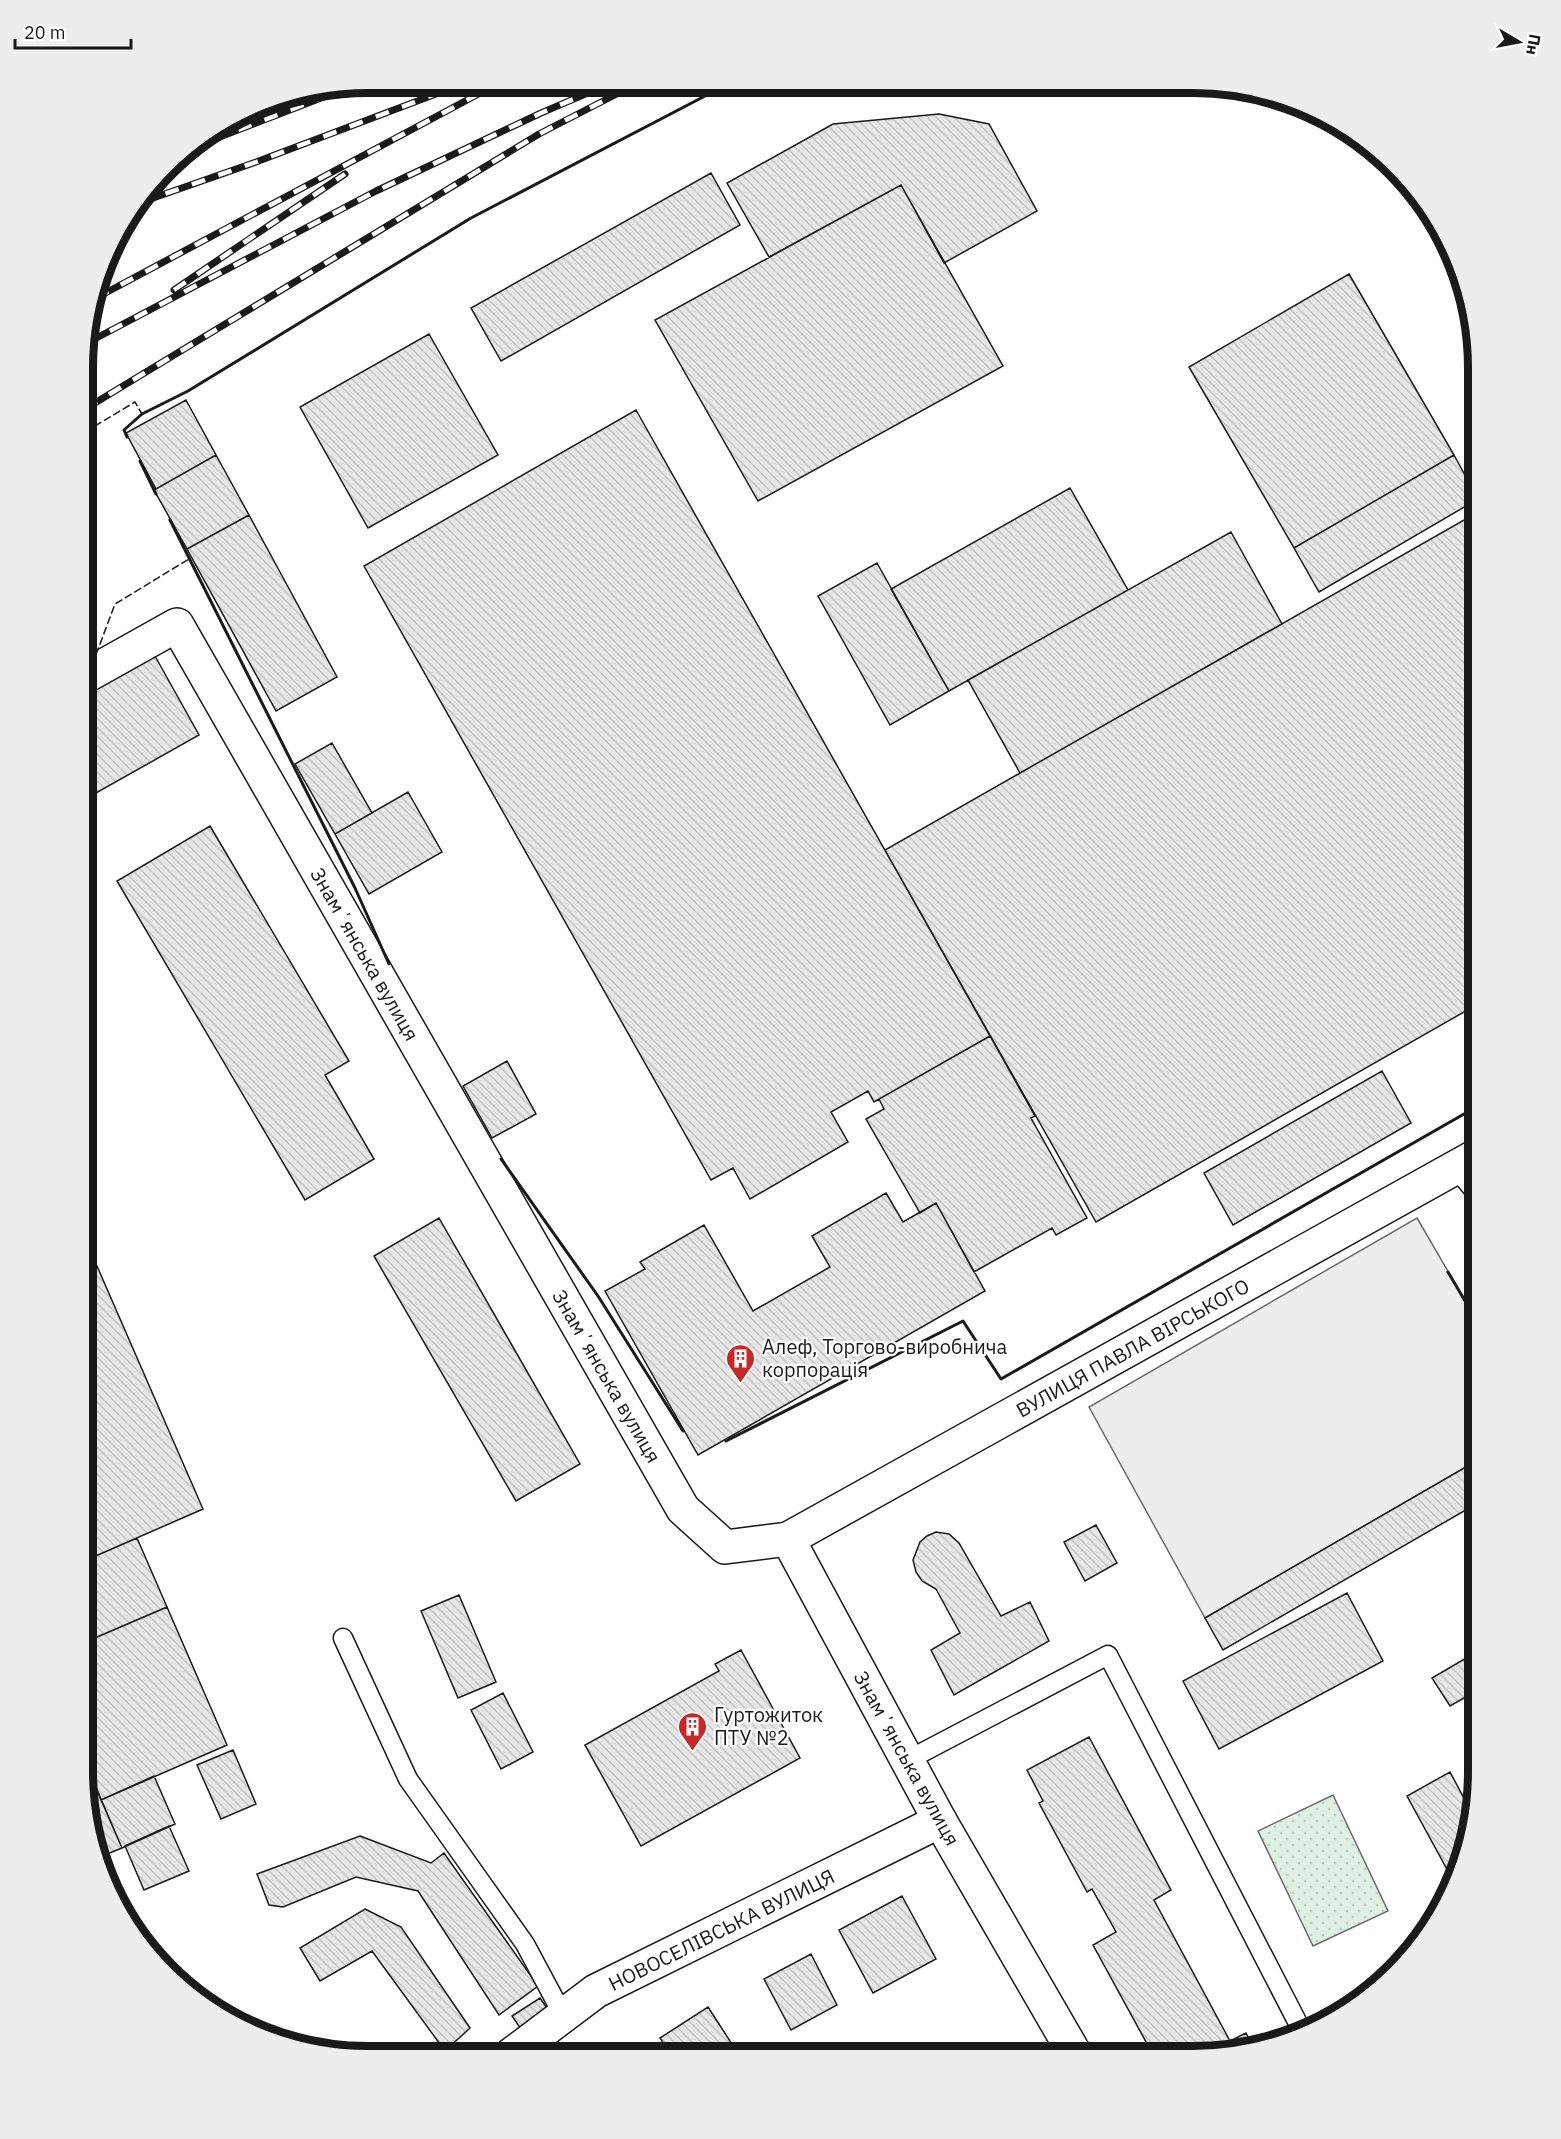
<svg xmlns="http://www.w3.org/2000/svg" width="1561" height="2139" font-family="'IBM Plex Sans',sans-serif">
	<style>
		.park { fill: url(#park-dots); stroke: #6a6a6a; stroke-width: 1.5 }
		.parking { fill: #ededed; stroke: #6a6a6a; stroke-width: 1.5 }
		.building { fill: url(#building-back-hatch); stroke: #1a1a1a; stroke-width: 1.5 }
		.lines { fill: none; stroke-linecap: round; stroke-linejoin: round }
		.service-casing { stroke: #1a1a1a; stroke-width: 21 }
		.minor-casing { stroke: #1a1a1a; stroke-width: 36 }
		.service { stroke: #fff; stroke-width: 18 }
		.minor { stroke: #fff; stroke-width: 33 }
		.rail-casing { stroke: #1a1a1a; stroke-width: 7 }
		.rail { stroke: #fff; stroke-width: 4.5; stroke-dasharray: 14; stroke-linecap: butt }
		.fence { stroke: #1a1a1a; stroke-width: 1.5; stroke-dasharray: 8 3; stroke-linecap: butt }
		.wall { stroke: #1a1a1a; stroke-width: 3 }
		.labels { text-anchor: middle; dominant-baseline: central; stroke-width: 4.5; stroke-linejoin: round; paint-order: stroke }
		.street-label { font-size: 20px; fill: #1a1a1a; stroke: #fff }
		.poi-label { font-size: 20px; fill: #1a1a1a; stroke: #fff; text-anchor: start }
		.rim { fill: none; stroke: #1a1a1a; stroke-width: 8 }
	</style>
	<defs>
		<pattern id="park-dots" width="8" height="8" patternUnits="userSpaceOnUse" patternTransform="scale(1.5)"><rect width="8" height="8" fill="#e0efe3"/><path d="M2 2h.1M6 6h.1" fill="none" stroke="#c0ccc2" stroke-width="1.8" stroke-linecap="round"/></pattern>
		<pattern id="building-back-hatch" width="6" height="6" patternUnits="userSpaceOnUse" patternTransform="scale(1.5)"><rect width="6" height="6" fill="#e6e6e6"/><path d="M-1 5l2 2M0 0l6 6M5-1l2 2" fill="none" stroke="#c5c5c5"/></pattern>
	</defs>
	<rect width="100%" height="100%" fill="#fff"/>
	<path class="park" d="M1333,1795L1388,1911L1313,1946L1258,1831Z"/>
	<path class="parking" d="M1417,1218L1478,1323V1460L1205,1618L1089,1407Z"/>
	<path class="building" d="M939,114L989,124L1037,211L944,263L901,185L769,257L727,183L833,124Z
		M711,173L740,225L501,361L471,308Z
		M901,185L1003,366L758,501L655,320Z
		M1349,274L1454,455L1294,548L1189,367Z
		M429,334L498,455L368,528L300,407Z
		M186,400L216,455L156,489L126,433Z
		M636,410L990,1036L874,1102L868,1091L831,1112L848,1142L750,1199L733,1168L711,1180L364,566Z
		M216,455L249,515L187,549L154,490Z
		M1454,455L1478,499L1319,592L1294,548Z
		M1070,488L1128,590L949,691L891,589Z
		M1478,512V1004L1096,1222L885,850Z
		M249,515L337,677L276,711L187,549Z
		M1231,532L1282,624L1020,773L968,680Z
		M877,563L949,691L890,725L818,596Z
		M155,656L199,735L96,793L84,773V696Z
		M332,743L372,813L335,834L295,764Z
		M408,792L442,852L369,894L335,834Z
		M210,826L349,1061L325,1075L374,1159L305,1200L117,881Z
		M990,1036L1035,1116L1031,1118L1087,1218L1056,1235L1052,1228L974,1272L936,1203L920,1213L866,1119L884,1109L879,1099Z
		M507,1061L536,1114L492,1138L463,1086Z
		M1382,1071L1411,1123L1233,1225L1204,1173Z
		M886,1193L903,1222L936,1203L985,1291L698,1455L605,1291L645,1269L640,1262L704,1225L753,1311L830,1267L812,1236Z
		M439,1218L580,1464L516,1501L374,1256Z
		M83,1234L203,1509L91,1558L83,1541Z
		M1478,1460V1503L1223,1650L1205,1618Z
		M1096,1525L1117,1563L1085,1581L1064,1542Z
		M936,1532L949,1534L959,1543L1001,1616L1030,1602L1049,1641L954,1695L931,1650L960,1633L936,1589L922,1581L916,1572L913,1560L920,1542L927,1536Z
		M137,1538L167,1607L83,1643V1541L91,1558Z
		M1347,1593L1383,1661L1219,1749L1183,1681Z
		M459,1595L496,1682L458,1698L421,1611Z
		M167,1607L227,1745L101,1800L83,1757V1643Z
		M741,1650L800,1758L641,1846L585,1745L719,1671L715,1664Z
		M1478,1651V1690L1450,1706L1432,1678Z
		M503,1693L533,1752L501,1769L471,1710Z
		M1089,1737L1171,1890L1154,1900L1230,2041L1246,2033L1251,2043L1193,2056H1162L1157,2048L1151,2051L1093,1945L1116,1932L1092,1889L1087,1892L1039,1803L1043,1801L1027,1770Z
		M233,1750L256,1804L221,1819L197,1765Z
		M83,1757L122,1848L102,1856L83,1771Z
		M1450,1772L1473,1815L1463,1863L1454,1882L1407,1796Z
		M154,1776L175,1824L122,1848L101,1800Z
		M169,1826L189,1871L144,1890L125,1846Z
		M360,1836L431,1863L444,1853L538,1986L499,2015L418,1891L356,1877L283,1907L269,1905L257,1874Z
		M902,1896L936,1959L873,1993L839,1930Z
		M365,1909L401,1927L470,2028L445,2051L372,1951L320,1981L300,1948Z
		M811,1954L837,2005L791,2030L764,1979Z
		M540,1998L553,2017L525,2035L512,2016Z
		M708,2007L739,2055H671L660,2038Z"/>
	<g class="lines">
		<defs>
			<path id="service" d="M1455,1168L1478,1195
				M343,1638L408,1779L525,1944L563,2015
				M908,1760L1108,1655L1302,2031"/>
			<g id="minor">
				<path d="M84,677L177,625L683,1509L725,1547L788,1539L940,1821L1076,2056"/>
				<path id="s1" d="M788,1539L1478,1155"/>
				<path id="s2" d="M511,2055L596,1991L940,1821"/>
			</g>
		</defs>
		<use href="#service" class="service-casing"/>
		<use href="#minor" class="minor-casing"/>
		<use href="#service" class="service"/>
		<use href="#minor" class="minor"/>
		<defs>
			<path id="rail" d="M283,104L305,93
				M186,150L355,85
				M170,165L196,151
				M139,203L256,162L465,83
				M174,290L345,174
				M96,298L499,83
				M85,344L376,191L541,113L611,83
				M85,409L539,134L638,83"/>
		</defs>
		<use href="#rail" class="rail-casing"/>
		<use href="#rail" class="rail"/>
		<path class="fence" d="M85,432L135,402L142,414
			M94,653L97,652L115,604L189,559"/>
		<path class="wall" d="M127,437L124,430L142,414L188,391L471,218L728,84
			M140,461L156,494
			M170,520L355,888L389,964
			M501,1159L598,1296L683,1431
			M1448,1272L1478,1323
			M726,1441L963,1321L1001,1379L1478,1106"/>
	</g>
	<defs>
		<symbol id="building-pin" viewBox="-11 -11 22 30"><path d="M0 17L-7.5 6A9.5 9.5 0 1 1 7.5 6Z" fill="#c62828" stroke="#fff"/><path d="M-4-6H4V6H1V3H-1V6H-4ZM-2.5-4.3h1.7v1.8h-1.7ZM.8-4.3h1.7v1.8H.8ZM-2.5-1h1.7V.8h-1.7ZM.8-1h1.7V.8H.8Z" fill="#fff"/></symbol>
	</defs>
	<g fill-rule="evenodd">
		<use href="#building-pin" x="724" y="1342" width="33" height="45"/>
		<use href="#building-pin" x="676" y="1710" width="33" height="45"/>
	</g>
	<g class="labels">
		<g class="street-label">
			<text transform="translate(365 954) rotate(60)">Знамʼянська вулиця</text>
			<text stroke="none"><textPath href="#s1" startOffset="394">ВУЛИЦЯ ПАВЛА ВІРСЬКОГО</textPath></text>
			<text transform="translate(607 1376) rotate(60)">Знамʼянська вулиця</text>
			<text transform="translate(907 1758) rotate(61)">Знамʼянська вулиця</text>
			<text stroke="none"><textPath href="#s2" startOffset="246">НОВОСЕЛІВСЬКА ВУЛИЦЯ</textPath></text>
		</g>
		<g class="poi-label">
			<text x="762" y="1346">Алеф, Торгово-виробнича<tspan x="762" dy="23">корпорація</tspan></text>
			<text x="714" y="1714">Гуртожиток<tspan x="714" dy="23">ПТУ №2</tspan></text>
		</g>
	</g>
	<path d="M0 0H1561V2139H0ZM368 93H1193A275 275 0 0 1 1468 368V1771A275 275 0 0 1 1193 2046H368A275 275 0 0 1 93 1771V368A275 275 0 0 1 368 93Z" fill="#ededed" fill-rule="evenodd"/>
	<path class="rim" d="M368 93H1193A275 275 0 0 1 1468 368V1771A275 275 0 0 1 1193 2046H368A275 275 0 0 1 93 1771V368A275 275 0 0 1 368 93Z"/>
	<g transform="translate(1519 42) rotate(100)" stroke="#ffffff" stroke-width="4.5" paint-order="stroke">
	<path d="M0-4.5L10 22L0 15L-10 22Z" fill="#1a1a1a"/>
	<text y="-9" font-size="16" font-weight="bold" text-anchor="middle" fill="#1a1a1a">Пн</text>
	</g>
	<path d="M15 39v9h116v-9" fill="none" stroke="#1a1a1a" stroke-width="3"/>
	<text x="24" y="39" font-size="18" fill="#1a1a1a" stroke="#ffffff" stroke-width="4.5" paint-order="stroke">20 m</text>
</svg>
